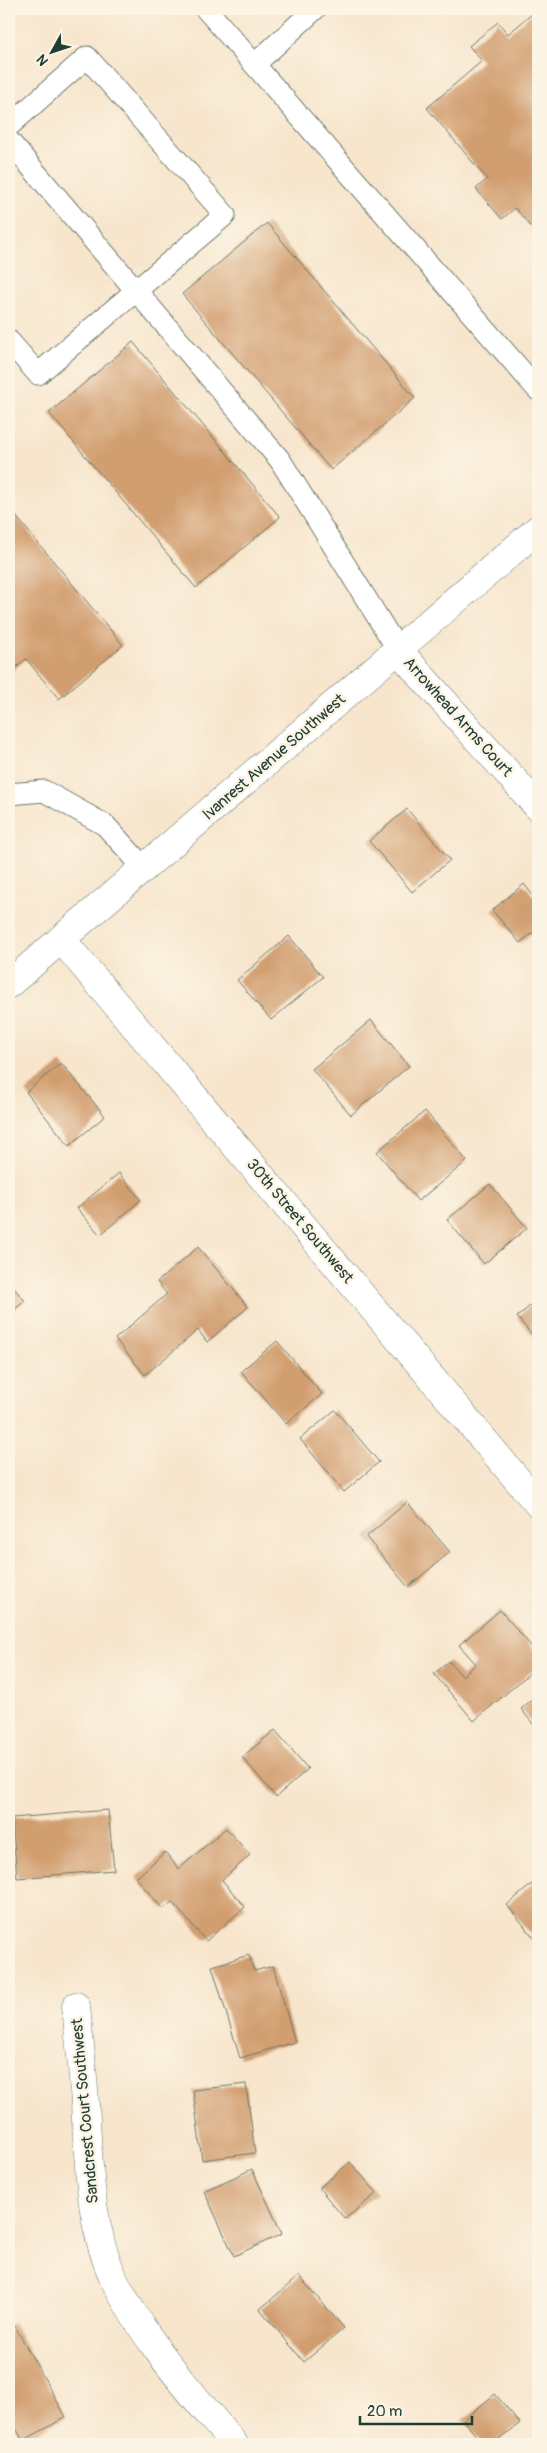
<svg xmlns="http://www.w3.org/2000/svg" width="547" height="2453" font-family="Pangolin,sans-serif">
	<style>
		.building { fill: #d19e70 }
		.lines { fill: none; stroke-linecap: round; stroke-linejoin: round }
		.service-casing { stroke: #6b7869; stroke-width: 23 }
		.minor-casing { stroke: #6b7869; stroke-width: 29 }
		.tertiary-casing { stroke: #6b7869; stroke-width: 29 }
		.service { stroke: #fff; stroke-width: 21 }
		.minor { stroke: #fff; stroke-width: 28 }
		.tertiary { stroke: #fff; stroke-width: 28 }
		.labels { text-anchor: middle; dominant-baseline: central; stroke-width: 5; stroke-linejoin: round; paint-order: stroke }
		.street-label { font-size: 16px; fill: #1f3d34; stroke: #fcf5e5 }
	</style>
	<rect width="100%" height="100%" fill="#fcf5e5"/>
	<filter id="ink" filterUnits="userSpaceOnUse"><feTurbulence type="fractalNoise" baseFrequency=".02" numOctaves="2"/><feDisplacementMap in="SourceGraphic" scale="10" xChannelSelector="R" yChannelSelector="G"/><feConvolveMatrix kernelMatrix="1 2 1 2 8 2 1 2 1" color-interpolation-filters="sRGB"/></filter>
	<filter id="wash" filterUnits="userSpaceOnUse"><feTurbulence type="fractalNoise" baseFrequency=".0096" numOctaves="4" result="noise"/><feDisplacementMap in="SourceGraphic" scale="20" xChannelSelector="R" yChannelSelector="G"/><feGaussianBlur stdDeviation="1.12" result="paint"/><feColorMatrix in="noise" values="0 0 0 0 0 0 0 0 0 0 0 0 0 0 0 0 0 1.4 0 .05"/><feComposite in="paint" operator="in"/></filter>
	<g filter="url(#wash)">
		<rect width="100%" height="100%" fill="#f7e5cc"/>
		<g id="blocks">
			<path class="building" d="M538,9V235L515,208L502,219L476,189L487,179L427,108L482,61L469,46L498,22L508,34Z
				M267,223L415,398L331,470L182,294Z
				M133,342L280,517L196,588L49,413Z
				M9,508L123,645L59,699L26,659L9,674Z
				M407,809L450,860L412,892L369,841Z
				M524,884L538,902V928L520,943L492,910Z
				M289,936L323,977L271,1020L237,980Z
				M371,1020L409,1066L351,1115L312,1069Z
				M61,1063L105,1116L69,1146L26,1092Z
				M425,1111L467,1161L418,1201L377,1152Z
				M119,1173L141,1200L100,1235L77,1208Z
				M490,1184L527,1228L484,1264L447,1220Z
				M198,1247L248,1307L207,1342L198,1330L145,1375L115,1339L167,1294L157,1282Z
				M9,1282L25,1301L9,1314Z
				M538,1299V1342L517,1317Z
				M277,1341L322,1394L286,1424L241,1371Z
				M335,1410L379,1462L344,1492L300,1439Z
				M407,1502L450,1552L408,1587L366,1537Z
				M500,1610L538,1654V1666L474,1721L434,1674L449,1661L462,1676L476,1664L459,1645Z
				M538,1694V1730L521,1709Z
				M275,1730L308,1769L276,1797L242,1757Z
				M108,1810L114,1870L17,1878L12,1818Z
				M226,1828L250,1855L222,1880L245,1907L206,1941L172,1902L163,1909L136,1878L165,1852L179,1869Z
				M538,1879V1936L535,1939L507,1905Z
				M249,1955L254,1971L273,1966L295,2042L240,2058L212,1966Z
				M246,2084L255,2153L202,2160L193,2090Z
				M350,2162L377,2193L345,2219L319,2188Z
				M252,2169L282,2234L234,2256L204,2191Z
				M299,2276L344,2328L304,2362L260,2309Z
				M13,2323L66,2417L23,2441L9,2416V2325Z
				M495,2394L520,2423L494,2444H483L463,2420Z"/>
		</g>
	</g>
	<g filter="url(#ink)">
		<use href="#blocks" fill-opacity="0" stroke="#6b7869" stroke-width="1"/>
		<g class="lines">
			<defs>
				<path id="service" d="M206,9L538,390
					M255,64L315,9
					M9,126L87,57L225,215L38,374L9,341
					M9,141L280,460L398,650
					M9,794L44,791L105,825L144,868"/>
				<path id="minor" d="M398,650L538,807
					M61,939L538,1504
					M76,2006C79,2038 83,2071 85,2104C89,2163 89,2225 114,2279C144,2341 191,2392 234,2444"/>
				<path id="tertiary" d="M9,984L538,529"/>
			</defs>
			<use href="#service" class="service-casing"/>
			<use href="#minor" class="minor-casing"/>
			<use href="#tertiary" class="tertiary-casing"/>
			<use href="#service" class="service"/>
			<use href="#minor" class="minor"/>
			<use href="#tertiary" class="tertiary"/>
		</g>
	</g>
	<g class="labels">
		<g class="street-label">
			<text transform="translate(458 717) rotate(48)">Arrowhead Arms Court</text>
			<text transform="translate(274 757) rotate(-41)">Ivanrest Avenue Southwest</text>
			<text transform="translate(300 1221) rotate(50)">30th Street Southwest</text>
			<text transform="translate(85 2111) rotate(-95)">Sandcrest Court Southwest</text>
		</g>
	</g>
	<rect width="547" height="2453" fill="none" stroke="#fcf5e5" stroke-width="30"/>
	<g transform="translate(52 52) rotate(230)" stroke="#fcf5e5" stroke-width="4" paint-order="stroke">
	<path d="M0-4L9 19L0 12L-9 19Z" fill="#1f3d34"/>
	<text y="-8" font-size="14" font-weight="bold" text-anchor="middle" fill="#1f3d34">N</text>
	</g>
	<path d="M360 2416v8h112v-8" fill="none" stroke="#1f3d34" stroke-width="2.5"/>
	<text x="367" y="2416" font-size="15" fill="#1f3d34" stroke="#fcf5e5" stroke-width="4" paint-order="stroke">20 m</text>
</svg>
